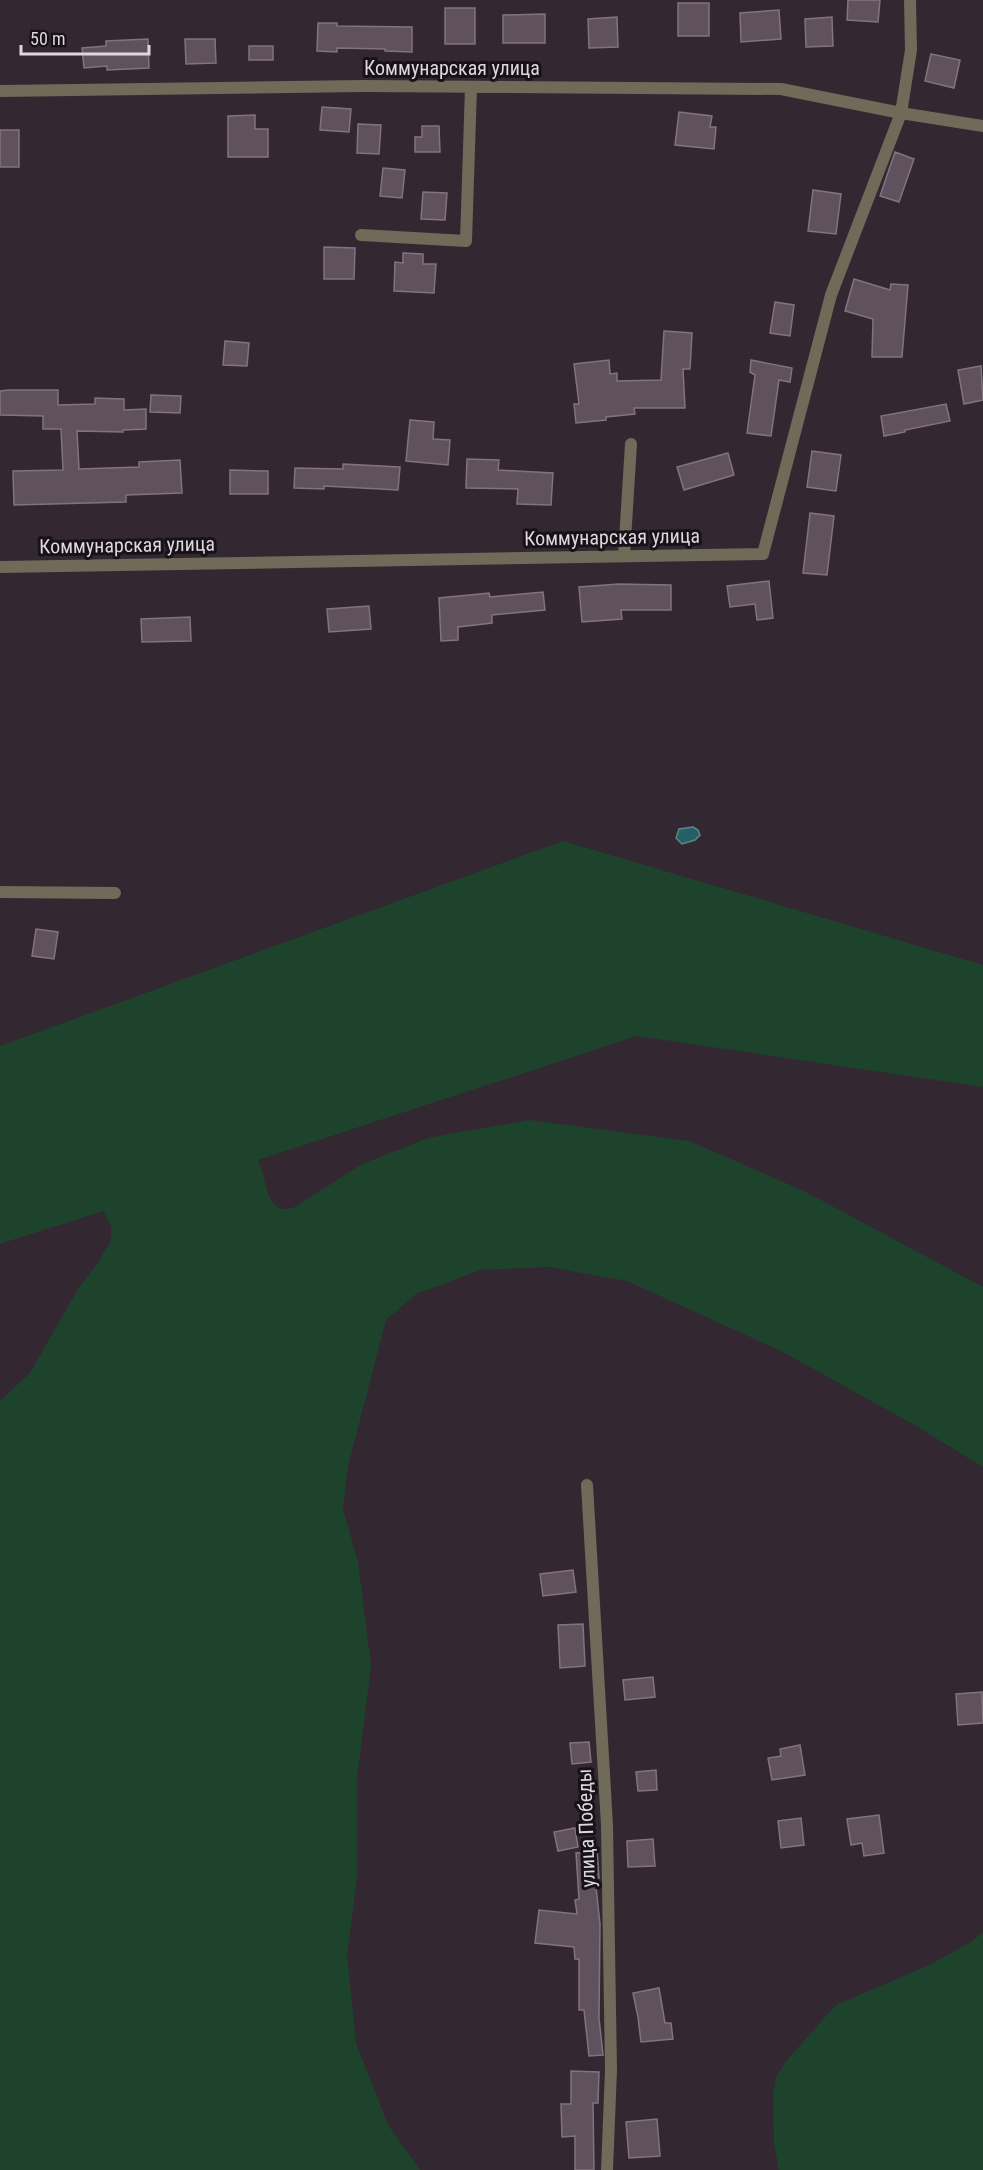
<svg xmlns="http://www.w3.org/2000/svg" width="983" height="2170" font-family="'Roboto Condensed',sans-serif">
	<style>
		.green { fill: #1d432c }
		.water { fill: #246164; stroke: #5c8489; stroke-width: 1.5 }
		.building { fill: #5f525e; stroke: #817380; stroke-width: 1.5 }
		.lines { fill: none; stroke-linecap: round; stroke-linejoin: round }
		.street { stroke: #706a58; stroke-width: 12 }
		.labels { text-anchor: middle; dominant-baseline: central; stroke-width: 6; stroke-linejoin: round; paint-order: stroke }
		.street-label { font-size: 20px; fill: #ded7de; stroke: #171217 }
	</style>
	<rect width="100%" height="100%" fill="#332732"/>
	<path class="green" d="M563,841L983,965V1087L637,1036L258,1160C260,1166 263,1172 264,1179C269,1196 272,1215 295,1207L362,1164L428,1138L529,1120L689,1141L804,1191L983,1287V1467L916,1426L783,1352L627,1281L548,1267L481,1270L416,1294L386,1320L348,1466L343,1509L358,1562L371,1666L357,1779V1879L347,1955L356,2043L388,2125L420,2170H0V1401L30,1373L78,1289L97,1264L111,1240V1225L103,1211L0,1244V1046Z
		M983,1932V2170H779L774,2144L773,2095L776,2077L786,2061L836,2005L927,1966L971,1942Z"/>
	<path class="water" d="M693,827L698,830L700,835L695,840L682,844L676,838L679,829Z"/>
	<path class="building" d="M848,0H880L878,22L847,20Z
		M678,3H709V36H678Z
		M445,8H475V44H445Z
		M779,10L781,39L741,42L740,13Z
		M545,14V43H503V15Z
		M617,17L618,47L589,48L588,19Z
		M832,17L833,46L806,47L805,19Z
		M318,23H337V26L412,27V52L385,51V49L337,48V52L317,51Z
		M148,39L149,68L107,70V66L84,68L82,48L106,46V41Z
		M185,39H215L216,63L186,64Z
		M249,46H273V60H249Z
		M931,54L960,60L954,88L925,81Z
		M322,107L351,109L349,132L320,130Z
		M679,112L712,116L710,127H716L714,149L675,145Z
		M255,115V129H268V157H228V116Z
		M358,124L381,125L379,154L357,153Z
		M422,126H439L440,152H415V137H422Z
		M0,130H19V167H0Z
		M895,152L914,159L899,202L880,196Z
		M383,168L405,170L402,198L380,196Z
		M813,190L841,194L836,234L808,231Z
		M423,192L447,193L445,220L421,219Z
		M324,247L355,248L354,279H324Z
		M403,253L423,254V264H436L434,293L394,291L395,262L403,263Z
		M854,279L890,290L891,284L908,285L902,357H872L873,319L845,311Z
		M775,302L794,305L790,336L770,333Z
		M664,331L692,333L690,369H683L685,408H634L635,414L606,417V420L576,423L574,404H579L574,364L609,360L610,374L617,373V381L661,380Z
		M225,341L249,343L247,366L223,365Z
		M751,360L792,368L790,382L779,380L771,436L747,433L755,375L750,372Z
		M981,366L983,400L964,404L958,370Z
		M9,390H58V405L95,404V398L124,399V410L146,409V429L123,430V432L77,431L79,469L139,467V462L180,460L182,493L126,495V502L14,505L13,471L63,470L61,429H43V416L0,415V391Z
		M151,395L181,396L180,413L150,412Z
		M946,404L950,421L905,430V432L884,436L881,416Z
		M410,420L434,422L433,439L450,440L448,465L406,461Z
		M812,451L841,455L836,491L807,487Z
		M728,453L734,475L684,490L677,467Z
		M467,459L499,460L498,470L553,473L551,505L517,504L518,489L466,488Z
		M343,464L400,467L398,490L324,486V489L294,488L295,468L343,469Z
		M230,470L268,471V494H230Z
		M810,513L834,516L827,575L803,573Z
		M769,581L773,618L757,620L755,604L730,607L727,586Z
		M619,584L671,585V610H621L622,619L582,622L579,587Z
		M543,592L545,610L492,615V623L458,627V640L441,641L439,598L489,593L490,597Z
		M369,606L371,629L329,632L327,609Z
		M190,617L191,641L142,642L141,619Z
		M36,929L58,932L54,959L32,956Z
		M573,1570L576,1592L543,1596L540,1574Z
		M583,1624L585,1666L560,1668L558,1625Z
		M653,1677L655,1697L625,1700L623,1680Z
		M982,1692L983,1723L958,1725L956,1694Z
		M589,1742L591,1762L572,1764L570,1743Z
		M800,1745L805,1775L772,1780L768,1758L781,1756L780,1749Z
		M656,1770L657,1790L638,1791L636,1772Z
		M879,1815L884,1853L864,1856L862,1843L851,1845L847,1819Z
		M801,1818L804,1845L781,1848L778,1821Z
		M575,1828L578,1847L558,1851L554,1832Z
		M653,1839L655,1866L628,1867L627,1841Z
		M597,1851L599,1878H595L600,1924L599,2018L603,2055L589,2056L584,2010H579V1959H575L574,1947L535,1943L539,1910L577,1914L575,1900L579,1899L576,1853Z
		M659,1988L665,2023H671L673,2039L641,2042L638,2017L633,1993Z
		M571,2071L599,2072L598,2103H593L594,2170H575V2136L562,2137L561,2104H571Z
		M657,2119L660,2156L629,2158L626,2122Z"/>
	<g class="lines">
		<path class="street" d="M0,91L363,86L781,89L901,113L983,126
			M361,235L466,241L471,87
			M624,556L631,444
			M0,567L763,554L831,295L901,113L911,50L910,0
			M0,892L115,893
			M587,1485L607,1825L611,2070L607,2170"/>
	</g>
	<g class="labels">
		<g class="street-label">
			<text x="452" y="68">Коммунарская улица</text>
			<text transform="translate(612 537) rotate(-1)">Коммунарская улица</text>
			<text transform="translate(127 545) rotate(-1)">Коммунарская улица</text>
			<text transform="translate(586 1828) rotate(-92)">улица Победы</text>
		</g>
	</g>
	<path d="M21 45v9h128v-9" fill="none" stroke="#ded7de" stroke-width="3"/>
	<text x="30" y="45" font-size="18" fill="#ded7de" stroke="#171217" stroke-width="4.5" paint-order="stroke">50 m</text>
</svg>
